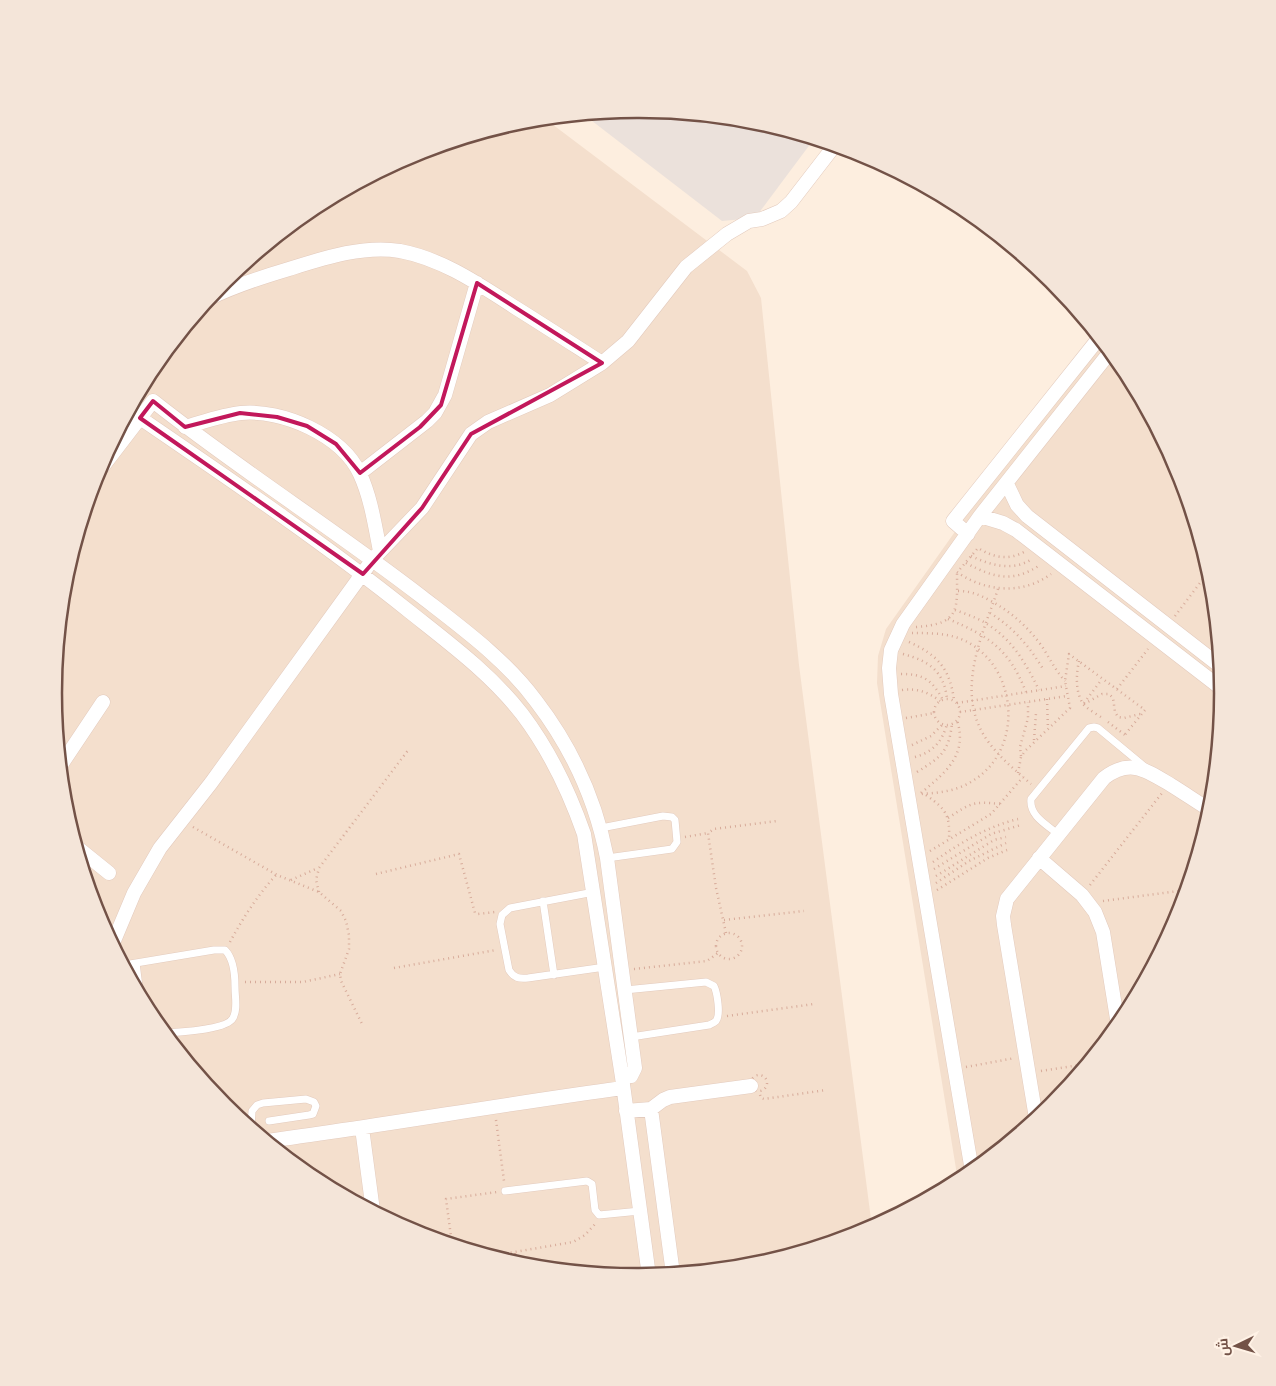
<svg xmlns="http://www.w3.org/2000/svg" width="1276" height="1386" font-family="'Exo 2',Cairo,sans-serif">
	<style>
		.residential { fill: #f4dfcd }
		.industrial { fill: #ebe1db }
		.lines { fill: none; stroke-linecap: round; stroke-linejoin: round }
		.service-casing { stroke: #e3cbbe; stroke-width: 8 }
		.minor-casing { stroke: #e3cbbe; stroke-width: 15 }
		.path { stroke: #d7ab9a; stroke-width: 2.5; stroke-dasharray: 1 4; stroke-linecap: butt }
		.service { stroke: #fff; stroke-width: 7 }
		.minor { stroke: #fff; stroke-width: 14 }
		.marked { fill: none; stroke: #c2185b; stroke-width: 4; stroke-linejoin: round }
		.rim { fill: none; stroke: #735247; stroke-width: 2.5 }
	</style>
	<rect width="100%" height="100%" fill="#fdeedf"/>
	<path class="residential" d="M544,118L747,271L761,298L799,665L872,1227L861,1233L752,1266L638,1277L524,1266L414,1233L313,1179L225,1106L152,1017L98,916L65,807L54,693L65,579L98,469L152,368L225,280L314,207L415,153L524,120Z
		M1102,342L1124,369L1178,470L1211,579L1222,693L1211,807L1178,917L1124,1018L1051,1106L958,1181L877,683L878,656L886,629L981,495Z"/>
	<path class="industrial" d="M638,109L752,120L814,139L755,218L722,221L583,114Z"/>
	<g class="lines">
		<defs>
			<path id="service" d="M601,828L663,816L672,817L675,820L677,842L672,849L607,858
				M1058,834C1047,825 1029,816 1031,799L1089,728L1094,727L1098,728L1145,767
				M594,892L510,908L502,915L500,924L509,970C514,978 519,979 528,978L605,967
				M543,901L554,975
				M136,963L140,995
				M124,965L214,950H225C234,959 235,976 235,987C235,998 238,1009 233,1018C227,1030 179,1032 165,1033
				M625,990L706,982L714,986C717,992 721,1015 716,1021C714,1023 711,1024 709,1025L631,1037
				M251,1128L252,1111L257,1105L263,1103L306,1099L314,1102L316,1106L313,1114L309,1115L269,1121
				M505,1191L587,1181L592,1184L595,1210L599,1215L640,1211"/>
			<path id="minor" d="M210,298C236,285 262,277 289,269C324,258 363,245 400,251C443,259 480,285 516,308C545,326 574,345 602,363
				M130,411C225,476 320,540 410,612C449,643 491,674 522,714C550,751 569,791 584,834L622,1077L649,1276
				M185,427C203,422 222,415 241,413C282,409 342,435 360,474C371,498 375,526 380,551
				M360,473L427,421L435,413L445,395L477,283
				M97,474L153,401C240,470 334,529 422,597C462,628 506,660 536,701C572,748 596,801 607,858L635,1068L631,1076L622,1077
				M1007,484L1017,505L1027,516L1220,666
				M980,516L1003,523L1016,530L1222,689
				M968,534L953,521L1099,338
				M61,765L103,702
				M78,848L109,873
				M1039,858L1082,895L1095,912L1103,932L1118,1025
				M113,943L134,893L160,848L211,783L373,559L422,508L471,434L488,422L550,395L602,363L628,341L686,267L727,234L749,221L762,219L781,211L791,202L835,145
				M651,1109L673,1274
				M626,1111L651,1109L663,1100L670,1097L751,1086
				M1036,1118L1004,925L1003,916L1007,899L1104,778C1130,758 1146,770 1171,785C1184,793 1197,802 1210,810
				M362,1128L373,1211
				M267,1141C386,1125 504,1104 623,1088
				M972,1171L891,694L889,668L891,650L903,624L980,516L1110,352"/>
		</defs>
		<use href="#service" class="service-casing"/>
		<use href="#minor" class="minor-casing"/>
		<path class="path" d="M971,556C990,565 1012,572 1032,559
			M966,563C994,578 1013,583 1040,565
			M960,569L978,548C993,557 1007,561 1024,552
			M957,572C985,592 1023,595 1051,574
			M998,589C982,636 954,693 987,740C999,757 1015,770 1031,784
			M958,591C971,591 980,595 991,601C1011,612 1027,626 1041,645C1049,657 1055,670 1065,681
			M955,610C966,614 978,618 987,624C1013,640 1026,664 1039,690
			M990,613C1014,628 1029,646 1043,669
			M1175,616L1209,571
			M948,619C989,636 1009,649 1026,692
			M916,627C961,624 957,609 957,572
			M912,633C928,633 946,633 961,639C1017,662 1026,747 974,780C958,791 939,793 920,794
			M909,642C938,655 950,669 954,700
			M903,654C929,661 944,671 947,699
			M1079,661C1076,675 1075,693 1084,705C1089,710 1098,715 1104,719
			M901,674C924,674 932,680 943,700
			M1117,689L1148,649
			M902,690C917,688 928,692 940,701
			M1047,699L1048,729
			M934 712a13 13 0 1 1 26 0a13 13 0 1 1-26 0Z
			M957,703L1066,686
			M1084,703L1102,679
			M1084,704L1102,694H1109L1113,698L1115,712L1118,717L1124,718L1140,714
			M960,712L1067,696
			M906,718L935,713
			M1108,722L1125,735
			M1034,740L1036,713
			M912,745L931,736L943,724
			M1021,756L1020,747L1028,718V702
			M915,757C933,752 942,742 947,724
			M917,772C941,757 949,752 952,723
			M1018,773L1021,757L1025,751L1070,708L1065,681L1069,654L1145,710L1123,737
			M921,793C946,772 968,755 957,720
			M926,795C947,810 950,815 949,841
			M948,818C971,803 973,801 1000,804
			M193,827L277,875L319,892L341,911L346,921L349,935V949L340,974L341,981L362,1024
			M685,837L708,833
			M930,851L991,814L1023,777
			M933,862C960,843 986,827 1018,819
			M934,869L991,834L1021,825
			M376,874L459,854L475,913L478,914L495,912
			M936,876L994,840L1006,837
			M291,880L318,868
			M936,883L969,861L1006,843
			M1090,885L1162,793
			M937,890L988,858L1007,850
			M319,892L316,880L319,868L409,749
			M1103,901L1186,890
			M724,920L804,911
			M726,933L716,888L708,833L714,829L777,821
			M716 946a13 13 0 1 1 26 0a13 13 0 1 1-26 0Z
			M230,942C243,918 257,896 276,875
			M394,968L496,950
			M634,969L707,961L718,953
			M245,982H303L340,974
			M727,1016L814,1004
			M966,1067L1015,1058
			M1041,1071L1086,1064
			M751 1083a8 8 0 1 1 16 0a8 8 0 1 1-16 0Z
			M760,1095L761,1098L764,1099L826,1090
			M496,1120L504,1181
			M452,1244L446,1199L497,1192
			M515,1253L516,1264
			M491,1256L573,1242L585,1235L596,1223"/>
		<use href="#service" class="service"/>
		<use href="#minor" class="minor"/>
	</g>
	<path class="marked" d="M477,283L602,363L471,434L422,508L363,574L140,418L153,401L185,427L240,413L277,417L307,426L336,444L360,473L420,427L441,405Z"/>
	<path d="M0 0H1276V1386H0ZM637 118H639A575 575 0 0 1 1214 693V693A575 575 0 0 1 639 1268H637A575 575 0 0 1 62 693V693A575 575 0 0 1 637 118Z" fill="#f4e5d9" fill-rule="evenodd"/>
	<path class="rim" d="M637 118H639A575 575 0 0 1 1214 693V693A575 575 0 0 1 639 1268H637A575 575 0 0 1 62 693V693A575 575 0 0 1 637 118Z"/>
	<g transform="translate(1236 1346) rotate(265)" stroke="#fff2e6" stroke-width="4" paint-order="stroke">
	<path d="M0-4L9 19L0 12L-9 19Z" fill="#735247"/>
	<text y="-8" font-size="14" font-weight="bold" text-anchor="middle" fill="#735247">ش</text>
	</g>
</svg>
